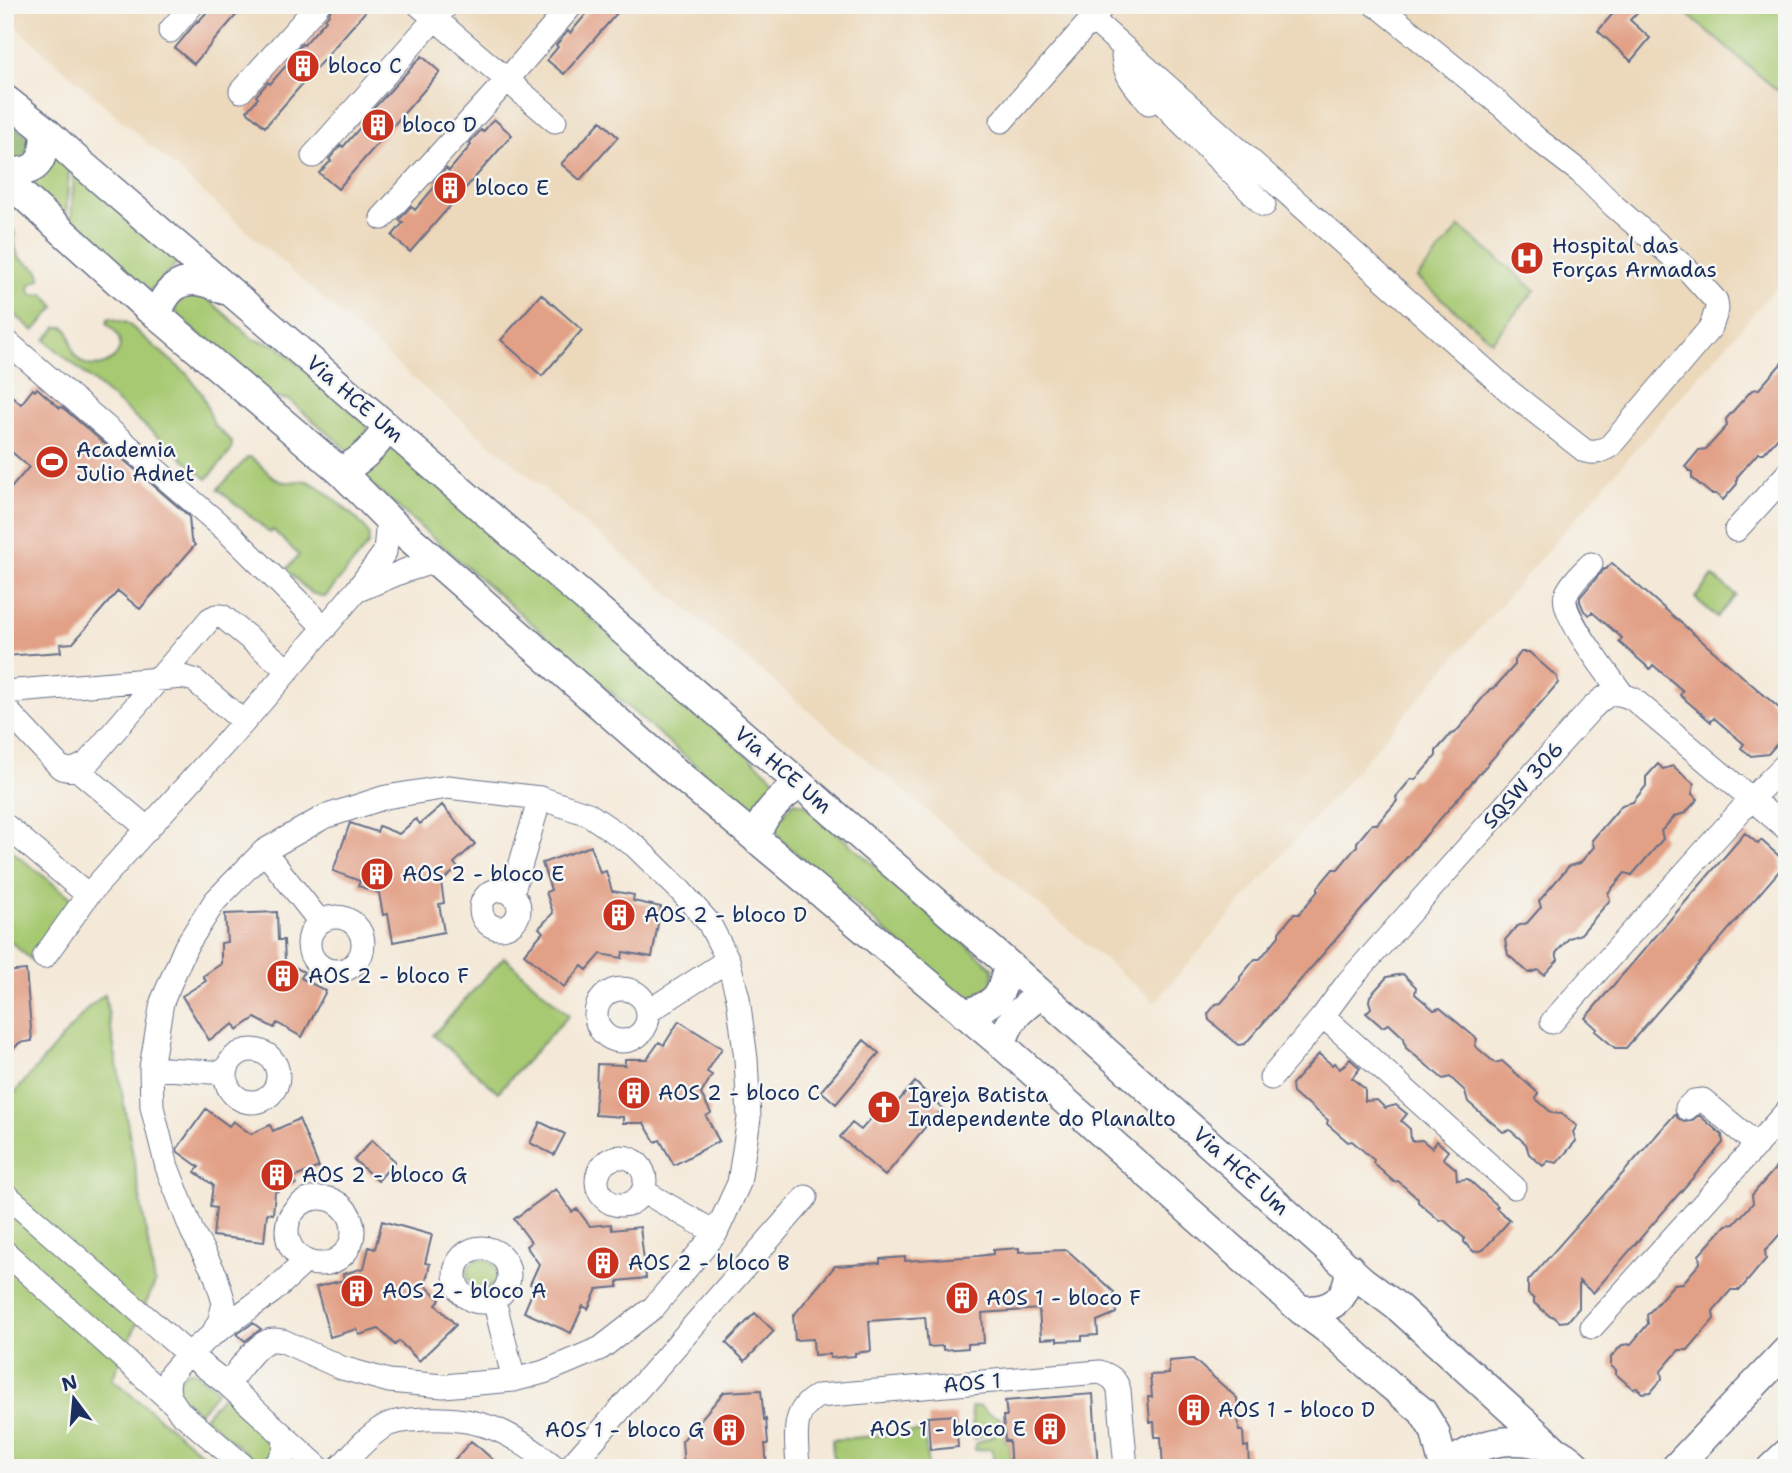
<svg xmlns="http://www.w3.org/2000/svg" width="1792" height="1473" font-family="'Shantell Sans',sans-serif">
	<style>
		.built { fill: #ecd8ba }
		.green { fill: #a7c972; stroke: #617c68; stroke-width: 2; fill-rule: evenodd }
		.forest { fill: #85ad64; stroke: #506e61; stroke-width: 2 }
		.building { fill: #e2a086 }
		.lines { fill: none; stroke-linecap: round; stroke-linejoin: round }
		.minor-casing { stroke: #677089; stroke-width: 25 }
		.major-casing { stroke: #677089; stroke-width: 31 }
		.minor { stroke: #fff; stroke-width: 23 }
		.major { stroke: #fff; stroke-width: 28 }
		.labels { text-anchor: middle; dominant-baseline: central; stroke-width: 5; stroke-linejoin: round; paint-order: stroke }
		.poi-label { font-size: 21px; fill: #1b2f5e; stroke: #f6f6f2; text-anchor: start }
		.street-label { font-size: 21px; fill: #1b2f5e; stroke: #f6f6f2 }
	</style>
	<rect width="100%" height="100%" fill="#f6f6f2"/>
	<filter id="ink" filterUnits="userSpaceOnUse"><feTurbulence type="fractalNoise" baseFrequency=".0143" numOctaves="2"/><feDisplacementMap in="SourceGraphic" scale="14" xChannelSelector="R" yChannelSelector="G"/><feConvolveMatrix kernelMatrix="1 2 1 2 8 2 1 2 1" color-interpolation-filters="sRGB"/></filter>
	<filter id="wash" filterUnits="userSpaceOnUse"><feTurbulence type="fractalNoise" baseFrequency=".00686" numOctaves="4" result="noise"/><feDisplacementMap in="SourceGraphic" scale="28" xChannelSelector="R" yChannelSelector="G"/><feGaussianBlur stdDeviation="1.57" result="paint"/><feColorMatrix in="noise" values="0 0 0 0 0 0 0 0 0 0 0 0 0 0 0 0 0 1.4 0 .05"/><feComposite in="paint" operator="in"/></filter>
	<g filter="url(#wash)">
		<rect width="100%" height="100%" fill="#f4e9d8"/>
		<path class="built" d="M5,5H1787V275L1155,1002L417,382L5,17Z"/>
		<path class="green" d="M1676,5H1787V80L1778,91Z
			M56,153L180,260L149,292L29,187ZM69,170L74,173L71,223L66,219Z
			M5,219C22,234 10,241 18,255C23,264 34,264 40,272V279L30,285L29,291L34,296L44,294L55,307L34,331L5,306Z
			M1460,227L1535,290L1492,341L1417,278Z
			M197,289L253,339L277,345L366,424L369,435L351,451L348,450L289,400L270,397L181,319L176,312L175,303Z
			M110,318L127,323L188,375L202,394L214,425L232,442L231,451L207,479L45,340L57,327H65C74,336 68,351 80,361C97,374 128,358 118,336C116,331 111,327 107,324L108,319Z
			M394,446L777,781L749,812L364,478Z
			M250,457C261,463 268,476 280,481C289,485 297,479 307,481C318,484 360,520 366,530C370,535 369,539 368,545L325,597L311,593L286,570L299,555L273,530L270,533L218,489L247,458Z
			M1713,576L1736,595L1717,617L1695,598Z
			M794,802L804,804L993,968V976L991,985L973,998L959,995L780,839L774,826Z
			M5,846L78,903L33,961L5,937Z
			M504,957L569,1015L498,1092L433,1035Z
			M105,994L155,1283L112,1379L205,1456L198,1468H5V1104L88,1008Z
			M467 1274a15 15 0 1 1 30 0a15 15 0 1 1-30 0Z
			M188,1371H193L218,1390L199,1413L178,1394L177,1379Z
			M223,1395L273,1439C276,1453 266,1462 252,1458L204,1417Z
			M979,1406L988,1413L1000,1418L1001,1426L974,1439L971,1407Z
			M1004,1430L1005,1441H1009L1011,1468H994L992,1449L975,1450V1444Z
			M924,1431L928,1468H834L832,1440Z"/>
		<path class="forest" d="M5,121L31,138L29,153L16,164L5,161Z"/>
		<g id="blocks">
			<path class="building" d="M213,5H245L194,64L175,48L197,21L198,22Z
				M332,5H371L265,127L247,111L258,98L256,96L268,82L270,84L292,59L290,57L302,44L304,45L326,20L325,19L329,14Z
				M594,5H624L564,74L547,60L558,47L556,45L568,31L570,33Z
				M1620,5H1644L1630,20L1650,38L1631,61L1598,31Z
				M422,56L440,72L338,189L319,173L331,161L329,159L341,145L343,147L365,122L363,120Z
				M494,119L512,135L410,252L392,236L403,223L399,220L411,206L415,210L437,184L434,182L446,168L449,171L471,145L469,143L481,130L483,132Z
				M601,121L618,137L580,180L561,164Z
				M541,294L582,330L542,376L501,340Z
				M1787,357V427L1764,453H1758L1737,477V484L1723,500L1716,494H1711L1692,478V473L1685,467L1699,450L1706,449L1727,426L1726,419L1741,402L1752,390L1759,389Z
				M37,388L60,408L62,407L189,516L191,540L195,545L140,609L118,591L73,643L60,644L61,652L5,656V495L29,467L5,446V390L21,404L33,389L35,391Z
				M1612,563L1787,715L1785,735L1768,754L1751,756L1741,748L1744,744L1714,718L1711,722L1680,695L1683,691L1653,665L1650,669L1619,642L1622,638L1592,612L1589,615L1584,611L1580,601V597L1604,569H1606Z
				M1521,652H1529L1557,677L1558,683L1245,1044L1238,1045L1209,1020L1208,1014L1216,1004L1221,1003L1240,981V977L1255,959H1260L1279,936V932L1294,914H1299L1318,891V887L1333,869H1338L1357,846V842L1372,824H1377L1397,801L1396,797L1411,779H1416L1436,756V751L1451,734L1455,733L1475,710V707L1490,689L1494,688L1514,666V661Z
				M1658,764L1663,769L1673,766L1694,784L1692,794L1698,799L1685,813L1675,816L1661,831L1663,839L1632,875L1625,873L1608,893L1610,900L1581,934L1569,938L1556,953L1558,960L1544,975L1538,970L1529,973L1508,955L1505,940L1517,926L1527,923L1541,907L1539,901L1569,866L1580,863L1594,847L1592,840L1622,805L1633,802L1646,786V777Z
				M442,805L475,844L454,863L458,868L441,882L444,903L439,904L444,932L393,942L388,914L383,915L379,893L358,886L360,881L333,871L350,823L377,832L379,826L399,834L416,819L420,824Z
				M1745,833L1758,844L1761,840L1780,857L1781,869L1626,1048H1615L1595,1031L1597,1029L1585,1018Z
				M591,846L600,873L606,871L612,891L634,895L633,901L661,907L652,957L623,952L622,958L601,954L587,970L582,966L564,987L524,954L543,932L539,928L553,913L546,892L551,890L542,863Z
				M277,912L278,940H284L285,962L304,972L301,978L326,991L302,1037L277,1023L274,1028L255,1018L237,1030L234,1024L209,1040L182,996L206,981L203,976L221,964V943L227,942L225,914Z
				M26,970L32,1041L19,1043L5,1059V972Z
				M1403,974L1416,987L1415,994L1434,1010L1440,1008L1477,1039L1475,1046L1495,1063L1502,1061L1538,1093L1536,1099L1552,1113L1562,1114L1577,1126L1573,1132L1576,1141L1557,1163L1548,1161L1543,1166L1529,1154L1526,1144L1510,1130L1503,1132L1468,1102L1465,1091L1450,1077L1443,1079L1406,1048L1404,1038L1389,1024L1382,1027L1366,1013L1371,1008L1369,1001L1370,996L1387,977Z
				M679,1021L722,1048L707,1072L712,1075L701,1094L711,1113L706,1116L719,1141L674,1165L660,1140L655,1142L644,1123H623V1117L595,1115L597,1064L625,1065V1059H647L659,1042L664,1045Z
				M864,1040L879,1053L836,1104L821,1091Z
				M1319,1054L1332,1065L1334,1063L1340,1069L1350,1059L1360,1068L1352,1078L1365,1089V1101L1377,1100L1385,1108L1396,1105L1407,1114L1401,1121L1410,1129L1411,1141L1422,1140L1432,1148L1437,1141L1448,1151L1443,1158L1456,1169L1457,1180L1468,1179L1498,1206L1496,1208L1510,1220L1483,1250L1474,1252L1464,1242V1238L1444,1220L1440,1221L1418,1202V1199L1398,1181L1394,1182L1373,1163L1374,1160L1352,1141L1348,1142L1327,1124L1328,1120L1306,1102H1303L1293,1093L1292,1084Z
				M915,1082L943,1109L931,1120L885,1176L840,1137L852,1123L861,1130L876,1113L883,1119Z
				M206,1109L229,1126L233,1121L251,1134L270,1125L273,1131L299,1119L319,1167L293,1178L296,1184L275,1192L273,1214L267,1213L264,1242L213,1236L216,1208L210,1207L213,1185L195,1172L199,1167L178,1152L177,1149Z
				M1675,1114L1678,1118L1684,1122L1691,1121L1699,1115L1722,1135L1723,1143L1593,1293L1579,1281V1308L1568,1321L1560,1322L1553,1316L1551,1317L1534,1303V1299L1528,1294V1281Z
				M540,1122L565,1134L554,1155L530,1143Z
				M372,1140L395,1161L378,1181L354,1160Z
				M1787,1155V1226L1765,1251L1766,1259L1740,1290H1731L1713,1311L1714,1319L1688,1350H1679L1661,1371L1662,1379L1651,1392L1642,1393L1637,1388L1633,1389L1616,1374V1370L1611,1366V1357L1622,1345L1631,1344L1648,1324L1647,1315L1674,1284L1683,1283L1700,1263L1699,1255L1726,1225L1734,1224L1753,1203L1752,1195Z
				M556,1189L572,1212L577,1209L590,1226L611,1224L612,1230L640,1227L646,1278L618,1281V1287L597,1289L588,1309L583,1306L571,1333L524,1312L535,1286L530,1284L539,1264L526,1246L531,1242L514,1219Z
				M382,1221L432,1235L425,1263L430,1264L425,1285L440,1300L436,1305L456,1325L419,1361L399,1341L395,1345L379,1329L359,1335L357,1329L330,1337L316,1287L344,1280L343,1274L364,1268L369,1247L375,1249Z
				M1019,1248V1252L1067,1250L1114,1292L1116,1313L1097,1321L1098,1335L1082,1336V1340L1057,1341V1338L1041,1339L1039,1309L982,1313L984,1343L968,1344V1348L943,1350V1346L928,1347L925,1317L869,1321L871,1351L855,1353V1356L830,1358V1354L814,1355L813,1339L795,1340L793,1316L835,1266L880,1263V1259L905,1257V1261L978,1256L993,1254V1250Z
				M755,1313L774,1331L745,1361L726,1343Z
				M253,1323L261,1329L245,1341L237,1334Z
				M1193,1359L1237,1398L1239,1431H1243L1244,1447L1248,1446L1249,1468H1163L1161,1437H1155L1154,1422H1150L1148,1397H1152L1150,1375L1169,1374V1361Z
				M761,1390L764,1420L766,1419L768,1444H765L767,1468H684L682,1441L724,1392Z
				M1093,1394L1098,1468H1011L1009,1441H1005L1003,1416H1007L1005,1401Z
				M956,1415L958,1447L930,1450L928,1417Z
				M471,1441L481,1449L502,1468H447Z"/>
		</g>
	</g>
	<g filter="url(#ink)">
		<use href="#blocks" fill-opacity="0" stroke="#677089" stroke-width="2"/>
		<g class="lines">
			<defs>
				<path id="minor" d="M419,5L555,121
					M1092,19L1510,392L1585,451C1596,454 1601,451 1610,446L1711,327L1717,309L1716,301L1688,270L1614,206L1580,172L1537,139L1502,106L1381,8L1375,5
					M170,31L192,5
					M1124,48C1119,70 1136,87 1149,103
					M1146,81L1149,89L1176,117L1264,205
					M241,91L318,5
					M1002,121L1104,5
					M313,156L447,5
					M382,218L506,81L572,5
					M5,340L227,531L325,628
					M1736,530L1787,474
					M1591,564C1582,573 1571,583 1566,595C1559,613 1611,678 1623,695
					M356,591L404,571L436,561
					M5,692L183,677L194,680L244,722
					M5,708L60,767C71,772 77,769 87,763L210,619L216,616H222L288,670
					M77,769L148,829
					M5,825L88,895L244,722L356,591L385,552L388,519
					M264,851L320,922
					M481 909a19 19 0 1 1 38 0a19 19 0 1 1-38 0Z
					M512,894L540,798
					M309 944a27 27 0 1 1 54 0a27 27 0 1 1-54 0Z
					M44,957L88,895
					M596 1015a26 26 0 1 1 52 0a26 26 0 1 1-52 0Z
					M649,1011L728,960
					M1552,1022L1751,799L1787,763
					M226 1076a26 26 0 1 1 52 0a26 26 0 1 1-52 0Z
					M151,1068L226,1073
					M1271,1078L1323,1016
					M1687,1108L1694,1101L1703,1100L1757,1145
					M597 1181a24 24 0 1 1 48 0a24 24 0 1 1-48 0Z
					M1514,1187L1323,1016L1348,982L1591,709C1607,694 1612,689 1633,699L1787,829
					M643,1191L716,1233
					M5,1194L188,1354L212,1335L220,1320L224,1303L216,1276L192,1231L167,1167L152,1107L151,1068L162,1002L186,946L215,901L264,851L324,817L386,797L448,787L540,798L588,814L635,846L678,888L709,923L728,960L738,998L746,1059L749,1118L739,1183L716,1233L654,1307L601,1348L544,1372L514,1380L443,1386L389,1381L342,1368L283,1341C277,1340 271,1339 266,1342C254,1347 236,1374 227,1384
					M287 1231a33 33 0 1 1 66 0a33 33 0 1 1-66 0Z
					M455 1275a27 27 0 1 1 54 0a27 27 0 1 1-54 0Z
					M5,1252L174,1404
					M494,1300L514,1380
					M1592,1327L1787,1111
					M212,1335L272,1292L306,1261
					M246,1468L179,1411L169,1396L168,1385L170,1375L188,1354L227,1384L319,1468
					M274,1468L284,1453L285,1438
					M339,1468C352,1455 370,1433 387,1425C398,1420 411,1420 424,1419C482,1416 512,1432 556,1468
					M569,1468L806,1197
					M798,1468C797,1440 789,1411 818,1396L1100,1372C1110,1376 1116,1379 1119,1390L1126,1468"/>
				<path id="major" d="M5,99L45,130L76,159L265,321L1008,964L1363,1281L1399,1308L1554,1449
					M5,171C40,175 44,160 45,130
					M5,179L147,308L157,315L340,471L388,519L677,773L778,857L1002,1045L1301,1310L1332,1333L1389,1384L1422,1411L1435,1432L1444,1468
					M157,315C169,279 192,273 224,290
					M340,471C363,460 373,448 388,428
					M757,840C758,818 782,795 800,785
					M964,1014C996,1005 1002,996 1008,964
					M1002,1045C1008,1019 1020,1010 1041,994
					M1301,1310C1332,1311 1347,1301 1350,1268
					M1444,1468C1485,1435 1540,1429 1579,1468
					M1675,1468L1787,1350
					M1771,1468L1787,1453"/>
			</defs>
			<use href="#minor" class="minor-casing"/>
			<use href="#major" class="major-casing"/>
			<use href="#minor" class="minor"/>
			<use href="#major" class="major"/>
		</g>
	</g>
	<defs>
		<symbol id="building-disc" viewBox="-11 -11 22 22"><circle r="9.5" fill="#c8321e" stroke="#f6f6f2"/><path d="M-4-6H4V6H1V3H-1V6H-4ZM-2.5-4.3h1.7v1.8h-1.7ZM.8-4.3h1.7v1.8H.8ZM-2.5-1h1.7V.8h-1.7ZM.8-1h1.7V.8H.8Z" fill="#fff"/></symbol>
		<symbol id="hospital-disc" viewBox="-11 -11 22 22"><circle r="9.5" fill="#c8321e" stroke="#f6f6f2"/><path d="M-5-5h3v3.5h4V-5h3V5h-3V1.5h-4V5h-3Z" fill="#fff"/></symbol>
		<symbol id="stadium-disc" viewBox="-11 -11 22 22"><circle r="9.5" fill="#c8321e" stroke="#f6f6f2"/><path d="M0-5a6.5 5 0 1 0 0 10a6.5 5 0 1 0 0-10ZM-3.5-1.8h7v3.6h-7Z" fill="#fff"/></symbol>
		<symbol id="church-disc" viewBox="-11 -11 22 22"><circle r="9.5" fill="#c8321e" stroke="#f6f6f2"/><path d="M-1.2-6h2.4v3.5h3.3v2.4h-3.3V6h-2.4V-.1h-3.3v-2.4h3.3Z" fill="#fff"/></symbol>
	</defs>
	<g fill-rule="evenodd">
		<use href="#building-disc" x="284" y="47" width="38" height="38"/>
		<use href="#building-disc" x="359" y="106" width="38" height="38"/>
		<use href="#building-disc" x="431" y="169" width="38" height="38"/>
		<use href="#hospital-disc" x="1508" y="239" width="38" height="38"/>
		<use href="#stadium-disc" x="33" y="443" width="38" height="38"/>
		<use href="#building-disc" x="358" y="855" width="38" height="38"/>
		<use href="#building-disc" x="600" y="896" width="38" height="38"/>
		<use href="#building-disc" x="264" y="957" width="38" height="38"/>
		<use href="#building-disc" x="615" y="1074" width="38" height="38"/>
		<use href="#church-disc" x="865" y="1088" width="38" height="38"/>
		<use href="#building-disc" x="258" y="1156" width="38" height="38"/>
		<use href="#building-disc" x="584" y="1244" width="38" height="38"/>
		<use href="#building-disc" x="338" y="1272" width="38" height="38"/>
		<use href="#building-disc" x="943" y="1279" width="38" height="38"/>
		<use href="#building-disc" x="1175" y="1391" width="38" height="38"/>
		<use href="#building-disc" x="1031" y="1410" width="38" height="38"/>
		<use href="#building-disc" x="710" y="1411" width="38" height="38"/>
	</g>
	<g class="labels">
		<g class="poi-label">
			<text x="328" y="66">bloco C</text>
			<text x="402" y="125">bloco D</text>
			<text x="475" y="188">bloco E</text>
			<text x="1552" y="246">Hospital das<tspan x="1552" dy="24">Forças Armadas</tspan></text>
			<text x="76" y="450">Academia<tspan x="76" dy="24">Julio Adnet</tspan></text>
			<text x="402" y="874">AOS 2 - bloco E</text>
			<text x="644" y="915">AOS 2 - bloco D</text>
			<text x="308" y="976">AOS 2 - bloco F</text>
			<text x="658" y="1093">AOS 2 - bloco C</text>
			<text x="908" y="1095">Igreja Batista<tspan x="908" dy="24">Independente do Planalto</tspan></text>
			<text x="302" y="1175">AOS 2 - bloco G</text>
			<text x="628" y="1263">AOS 2 - bloco B</text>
			<text x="382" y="1291">AOS 2 - bloco A</text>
			<text x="986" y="1298">AOS 1 - bloco F</text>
			<text x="1218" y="1410">AOS 1 - bloco D</text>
			<text x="1026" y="1429" text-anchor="end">AOS 1 - bloco E</text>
			<text x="704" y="1430" text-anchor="end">AOS 1 - bloco G</text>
		</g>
		<g class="street-label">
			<text transform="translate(355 399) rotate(41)">Via HCE Um</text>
			<text transform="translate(783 770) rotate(41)">Via HCE Um</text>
			<text transform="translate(1523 785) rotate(-48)">SQSW 306</text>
			<text transform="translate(1241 1171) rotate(42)">Via HCE Um</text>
			<text transform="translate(972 1383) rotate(-5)">AOS 1</text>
		</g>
	</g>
	<rect width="1792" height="1473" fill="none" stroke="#f6f6f2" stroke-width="28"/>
	<g transform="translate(74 1399) rotate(344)" stroke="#f6f6f2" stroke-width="5" paint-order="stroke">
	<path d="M0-5L12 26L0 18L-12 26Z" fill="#1b2f5e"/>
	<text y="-10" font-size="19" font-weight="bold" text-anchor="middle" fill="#1b2f5e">N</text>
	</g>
</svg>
